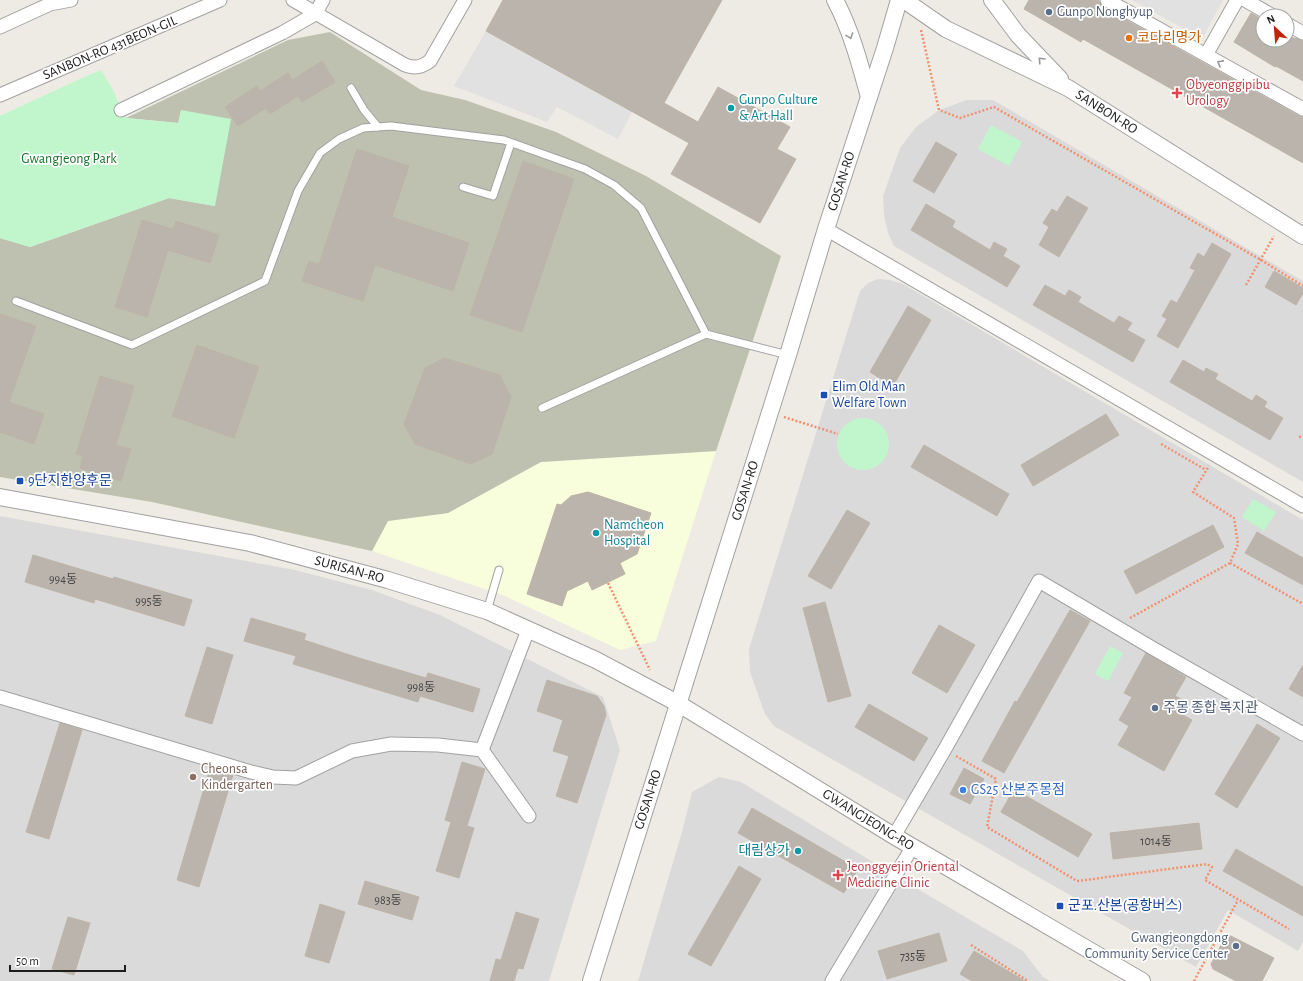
<svg xmlns="http://www.w3.org/2000/svg" width="1303" height="981" font-family="'Alegreya Sans','Noto Sans KR',sans-serif">
	<style>
		.residential { fill: #dbdada }
		.education { fill: #f8fddc }
		.construction { fill: #bec1af }
		.park { fill: #c1f6cd }
		.parking { fill: #e1e1e1 }
		.building { fill: #bab4ad; stroke: #beb4a6 }
		.lines { fill: none; stroke-linecap: round; stroke-linejoin: round }
		.service-casing { stroke: #a1a1a1; stroke-width: 9 }
		.minor-casing { stroke: #a1a1a1; stroke-width: 15 }
		.tertiary-casing { stroke: #a1a1a1; stroke-width: 18 }
		.path { stroke: #f19170; stroke-width: 2.5; stroke-dasharray: 2 2; stroke-linecap: butt }
		.service { stroke: #fff; stroke-width: 7 }
		.minor { stroke: #fff; stroke-width: 13 }
		.tertiary { stroke: #fff; stroke-width: 16 }
		.oneway { stroke: #999 }
		.service-dot { fill: #5c6f8a; stroke: #fff; stroke-width: 1.5 }
		.food-dot { fill: #e8710a; stroke: #fff; stroke-width: 1.5 }
		.health-dot { fill: #e0444e; stroke: #fff; stroke-width: 1.5 }
		.culture-dot { fill: #0f9aa8; stroke: #fff; stroke-width: 1.5 }
		.transit-dot { fill: #1a4fb4; stroke: #fff; stroke-width: 1.5 }
		.education-dot { fill: #8d6e63; stroke: #fff; stroke-width: 1.5 }
		.shop-dot { fill: #3f7fe0; stroke: #fff; stroke-width: 1.5 }
		.labels { text-anchor: middle; dominant-baseline: central; stroke-width: 3.5; stroke-linejoin: round; paint-order: stroke }
		.number-label { font-size: 12px; fill: #444341 }
		.service-label { font-size: 14px; fill: #4e5e75; stroke: #fff; text-anchor: start }
		.food-label { font-size: 14px; fill: #c56008; stroke: #fff; text-anchor: start }
		.street-label { font-size: 14px; fill: #1d1d1d; stroke: #fff }
		.health-label { font-size: 14px; fill: #be3a42; stroke: #fff; text-anchor: start }
		.culture-label { font-size: 14px; fill: #0d838f; stroke: #fff; text-anchor: start }
		.park-label { font-size: 14px; fill: #127328; stroke: #fff }
		.transit-label { font-size: 14px; fill: #164399; stroke: #fff; text-anchor: start }
		.education-label { font-size: 14px; fill: #785e54; stroke: #fff; text-anchor: start }
		.shop-label { font-size: 14px; fill: #366cbe; stroke: #fff; text-anchor: start }
	</style>
	<rect width="100%" height="100%" fill="#edebe3"/>
	<path class="residential" d="M967,100H993L1303,281V482L894,246L888,233L884,215L883,196L900,148L916,127L939,110Z
		M878,279L890,280L903,284L1303,520V942L1298,951L1228,910L1196,967L774,726L765,714L750,672L749,649L860,291L868,283Z
		M0,516L295,570L372,590L440,615L603,697L620,750L549,981H0Z
		M719,777L741,782L916,888L1023,951L1043,977L1050,981H638L682,832L692,792Z"/>
	<path class="education" d="M716,451L656,641L620,650L505,596L372,551L388,521L448,513L541,462Z"/>
	<path class="construction" d="M330,32L421,90L465,100L556,132L646,176L781,256L716,451L541,462L448,513L388,521L372,551L152,502L0,477V238L30,247L169,198L215,206L181,111L179,123L126,118L288,40Z"/>
	<path class="park" d="M101,70L114,92L121,110L126,118L178,123L181,110L231,119L215,206L169,198L30,247L0,238V116L84,77Z
		M991,125L1022,142L1009,166L978,149Z
		M837 444a26 26 0 1 1 52 0a26 26 0 1 1-52 0Z
		M1253,499L1276,512L1264,531L1242,517Z
		M1110,646L1123,653L1108,681L1095,674Z"/>
	<path class="parking" d="M1132,0H1223L1202,39Z
		M486,31L632,112L618,139L557,107L547,122L454,86Z"/>
	<path class="building" d="M503,0H722L664,103L698,122L718,87L790,127L777,149L796,159L760,223L671,174L689,143L486,31Z
		M1029,0H1098L1103,7L1299,116L1303,117V163L1083,39L1081,42L1024,9Z
		M1251,13L1263,20V40H1287V34L1295,39V38L1303,41V81L1276,66L1275,67L1234,42Z
		M322,61L335,82L302,102L298,96L270,114L266,108L238,126L225,107L257,86L260,91L288,73L292,80Z
		M936,142L957,154L934,193L913,181Z
		M357,149L409,166L392,217L469,243L453,291L375,265L363,301L302,281L309,261L319,264Z
		M523,161L574,179L522,332L470,315Z
		M1067,196L1088,208L1059,257L1039,245L1049,227L1043,223L1052,209L1057,212Z
		M926,204L955,221L952,227L990,250L994,242L1007,249L1003,256L1020,266L1007,287L911,230Z
		M142,220L173,229L176,221L219,235L210,263L168,250L147,317L115,307Z
		M1212,243L1231,254L1178,348L1157,336L1167,319L1162,316L1171,300L1177,303L1195,270L1190,268L1198,253L1204,257Z
		M1274,271L1303,288V293L1296,305L1265,287Z
		M1045,285L1065,296L1069,290L1081,297L1078,302L1114,323L1119,316L1132,323L1127,330L1145,340L1133,362L1033,305Z
		M908,306L931,320L893,386L870,372Z
		M0,314L36,326L9,402L44,414L34,444L0,432Z
		M197,345L259,367L234,438L172,416Z
		M444,358L500,375L511,397L492,454L471,464L415,444L404,424L425,368Z
		M1183,360L1204,372L1206,368L1218,374L1215,379L1252,401L1256,395L1267,402L1264,407L1283,418L1270,440L1170,382Z
		M100,376L134,386L116,445L131,449L121,481L80,468L83,456L76,454Z
		M1106,414L1119,435L1033,486L1021,465Z
		M924,445L1009,494L997,516L911,467Z
		M588,492L651,513L637,554L620,563L625,574L592,590L588,581L567,591L562,606L527,594L557,504L561,505L571,496Z
		M847,510L870,523L831,589L808,576Z
		M1213,525L1224,547L1136,594L1124,571Z
		M1257,532L1303,558V585L1245,553Z
		M33,555L113,579L114,577L192,600L184,626L95,599L94,603L25,582Z
		M825,602L851,696L828,702L803,608Z
		M1070,610L1090,621L1004,773L982,761L1015,701L1017,702Z
		M251,618L306,634L304,640L359,658L426,678L428,673L480,689L473,712L420,696L418,702L293,664L296,656L244,641Z
		M939,625L975,645L947,693L912,673Z
		M207,647L233,655L212,724L185,716Z
		M1146,653L1186,677L1175,696L1187,702L1181,714L1192,720L1164,771L1118,745L1129,726L1119,720L1132,697L1124,693Z
		M1303,665V697L1289,689Z
		M547,680L597,696L604,706L606,715L577,803L556,796L569,756L553,751L563,720L537,711Z
		M869,704L928,738L914,761L855,727Z
		M60,723L82,730L49,839L26,832Z
		M1257,724L1280,738L1237,808L1215,794Z
		M462,762L485,769L467,826L474,828L459,878L436,871L451,822L445,820Z
		M210,768L233,775L199,887L177,880Z
		M964,768L984,779L970,804L950,794Z
		M1014,789L1092,834L1078,857L1001,812Z
		M752,808L858,869L844,893L738,833Z
		M1199,823L1202,849L1113,859L1110,833Z
		M1236,849L1303,887V916L1223,871Z
		M739,866L761,879L711,966L688,954Z
		M365,881L419,897L412,920L358,904Z
		M320,904L345,912L329,963L305,956Z
		M516,912L539,919L523,969L518,968L514,981H490L496,959L501,960Z
		M68,917L90,923L74,975L52,969Z
		M939,933L947,961L887,979L878,951Z
		M1227,934L1274,958L1262,981H1236L1213,969L1211,964Z
		M974,951L1025,981H972L960,974Z"/>
	<g class="lines">
		<defs>
			<path id="service" d="M351,88L364,110L378,127
				M463,187L493,196L511,143
				M16,301L132,345L265,281L298,191L320,153L339,139L363,128L391,126L504,140L585,169L614,185L641,208L706,334L788,355
				M542,408L706,334
				M487,611L499,570"/>
			<path id="minor" d="M293,0L405,65C415,69 422,67 430,61L465,0
				M1107,0L1303,109
				M1245,0L1273,16
				M1287,24L1303,33
				M0,27L50,4L71,0
				M1206,55L1237,0
				M0,95L220,0
				M121,110L282,33L315,14L323,0
				M826,229L1303,506
				M0,697L251,772L273,777L296,778L352,751L391,744L438,745L482,750L528,630
				M482,750L529,816
				M894,836L945,749L1039,581L1154,649L1303,734
				M832,981L913,846"/>
			<g id="tertiary">
				<path d="M835,0C851,30 860,64 869,97"/>
				<path id="s1" d="M904,0L946,29L1068,88L1303,236"/>
				<path d="M992,0L1018,35L1060,79"/>
				<path id="s2" d="M0,497L250,543L388,580L487,611L596,660L679,704L894,836L1142,981"/>
				<path id="s3" d="M591,981L788,355L826,229L885,48L899,0"/>
			</g>
		</defs>
		<use href="#service" class="service-casing"/>
		<use href="#minor" class="minor-casing"/>
		<use href="#tertiary" class="tertiary-casing"/>
		<path class="path" d="M921,30L939,110L960,118L994,107L1261,260L1303,286
			M1246,285L1274,236
			M784,417L838,434
			M1299,437L1303,436
			M1161,444L1206,470
			M1230,563L1303,604
			M608,583L650,670
			M1130,618L1230,563L1238,544L1234,518L1193,492L1209,466
			M956,756L996,779L987,827L1077,881L1207,864L1212,867L1205,880L1289,929
			M971,945L1028,981
			M1194,981L1238,900"/>
		<use href="#service" class="service"/>
		<use href="#minor" class="minor"/>
		<use href="#tertiary" class="tertiary"/>
	</g>
	<defs><path id="oneway-chevron" d="M-2-3.5L2.5 0L-2 3.5" fill="none" stroke-width="1.6" stroke-linecap="round" stroke-linejoin="round"/></defs>
	<g class="oneway">
		<use href="#oneway-chevron" transform="translate(850 36) rotate(70)"/>
		<use href="#oneway-chevron" transform="translate(1041 60) rotate(-134)"/>
		<use href="#oneway-chevron" transform="translate(1220 63) rotate(-151)"/>
	</g>
	<g class="service-dot">
		<circle cx="1049" cy="12" r="4"/>
		<circle cx="1155" cy="708" r="4"/>
		<circle cx="1236" cy="946" r="4"/>
	</g>
	<circle class="food-dot" cx="1129" cy="38" r="4"/>
	<g class="health-dot">
		<path d="M1175 87h4v4h4v4h-4v4h-4v-4h-4v-4h4z"/>
		<path d="M836 869h4v4h4v4h-4v4h-4v-4h-4v-4h4z"/>
	</g>
	<g class="culture-dot">
		<circle cx="731" cy="108" r="4"/>
		<circle cx="596" cy="533" r="4"/>
		<circle cx="798" cy="851" r="4"/>
	</g>
	<g class="transit-dot">
		<rect x="820" y="391" width="8" height="8" rx="2"/>
		<rect x="16" y="477" width="8" height="8" rx="2"/>
		<rect x="1056" y="902" width="8" height="8" rx="2"/>
	</g>
	<circle class="education-dot" cx="193" cy="777" r="4"/>
	<circle class="shop-dot" cx="963" cy="790" r="4"/>
	<g class="labels">
		<g class="number-label">
			<text x="63" y="579">994동</text>
			<text x="149" y="601">995동</text>
			<text x="421" y="687">998동</text>
			<text x="1156" y="841">1014동</text>
			<text x="388" y="900">983동</text>
			<text x="913" y="956">735동</text>
		</g>
		<g class="service-label">
			<text x="1057" y="12">Gunpo Nonghyup</text>
			<text x="1163" y="708">주몽 종합 복지관</text>
			<text x="1228" y="938" text-anchor="end">Gwangjeongdong<tspan x="1228" dy="16">Community Service Center</tspan></text>
		</g>
		<g class="food-label">
			<text x="1137" y="38">코다리명가</text>
		</g>
		<g class="street-label">
			<text transform="translate(110 48) rotate(-23)">SANBON-RO 431BEON-GIL</text>
			<text stroke="none"><textPath href="#s1" startOffset="232">SANBON-RO</textPath></text>
			<text stroke="none"><textPath href="#s3" startOffset="838">GOSAN-RO</textPath></text>
			<text stroke="none"><textPath href="#s3" startOffset="514">GOSAN-RO</textPath></text>
			<text stroke="none"><textPath href="#s2" startOffset="357">SURISAN-RO</textPath></text>
			<text stroke="none"><textPath href="#s3" startOffset="190">GOSAN-RO</textPath></text>
			<text stroke="none"><textPath href="#s2" startOffset="936">GWANGJEONG-RO</textPath></text>
		</g>
		<g class="health-label">
			<text x="1186" y="85">Obyeonggipibu<tspan x="1186" dy="16">Urology</tspan></text>
			<text x="847" y="867">Jeonggyejin Oriental<tspan x="847" dy="16">Medicine Clinic</tspan></text>
		</g>
		<g class="culture-label">
			<text x="739" y="100">Gunpo Culture<tspan x="739" dy="16">&amp; Art Hall</tspan></text>
			<text x="604" y="525">Namcheon<tspan x="604" dy="16">Hospital</tspan></text>
			<text x="790" y="851" text-anchor="end">대림상가</text>
		</g>
		<g class="park-label">
			<text x="69" y="159">Gwangjeong Park</text>
		</g>
		<g class="transit-label">
			<text x="832" y="387">Elim Old Man<tspan x="832" dy="16">Welfare Town</tspan></text>
			<text x="28" y="481">9단지한양후문</text>
			<text x="1068" y="906">군포.산본(공항버스)</text>
		</g>
		<g class="education-label">
			<text x="201" y="769">Cheonsa<tspan x="201" dy="16">Kindergarten</tspan></text>
		</g>
		<g class="shop-label">
			<text x="971" y="790">GS25 산본주몽점</text>
		</g>
	</g>
	<g transform="translate(1275 28) rotate(334)"><circle r="19" fill="#ffffff" stroke="#a5a5a5"/>
	<path d="M0-3L7 15L0 10L-7 15Z" fill="#bd260c"/>
	<text y="-6" font-size="11" font-weight="bold" text-anchor="middle" fill="#1d1d1d">N</text>
	</g>
	<path d="M10 965v6h115v-6" fill="none" stroke="#1d1d1d" stroke-width="2"/>
	<text x="16" y="965" font-size="12" fill="#1d1d1d" stroke="#ffffff" stroke-width="3" paint-order="stroke">50 m</text>
</svg>
